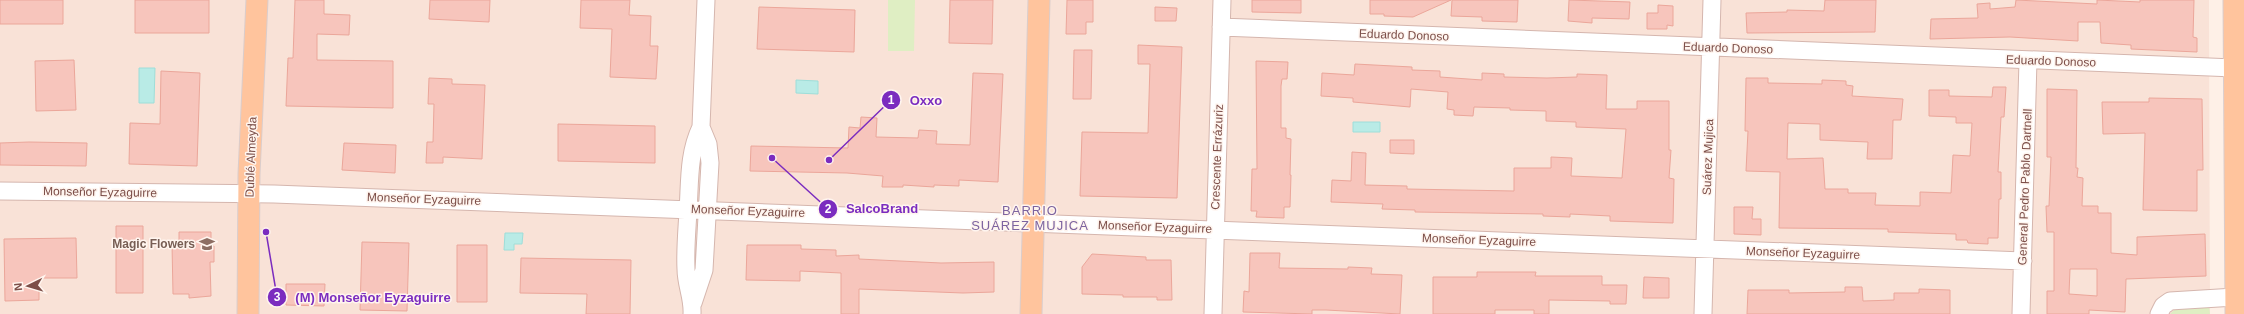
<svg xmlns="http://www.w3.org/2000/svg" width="2244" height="314" font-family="Arial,sans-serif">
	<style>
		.residential { fill: #f9e2d7 }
		.green { fill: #dfeec3 }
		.water { fill: #b9ebe6; stroke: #9eded9 }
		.building { fill: #f7c5bc; stroke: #eba69a; fill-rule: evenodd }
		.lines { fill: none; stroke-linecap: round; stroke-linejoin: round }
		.minor-casing { stroke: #d5b6ae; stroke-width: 19 }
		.major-casing { stroke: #dacdcc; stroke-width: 23 }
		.minor { stroke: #fff; stroke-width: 17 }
		.major { stroke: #ffc49d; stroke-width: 21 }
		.labels { text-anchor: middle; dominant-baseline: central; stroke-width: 3; stroke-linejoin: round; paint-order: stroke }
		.street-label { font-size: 12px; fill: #7c4e48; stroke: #fff5ef }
		.education-label { font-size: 12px; font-weight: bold; fill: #785e54; stroke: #fff5ef; text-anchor: end }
		.neighbourhood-label { font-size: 13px; letter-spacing: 1px; fill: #7d639f; stroke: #fff5ef }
		.leader { fill: none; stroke: #7b2cbf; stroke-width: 1.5 }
		.callout-dot { fill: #7b2cbf; stroke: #fff5ef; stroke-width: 1.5 }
		.mark-label { font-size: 12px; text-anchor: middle; font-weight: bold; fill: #fff }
		.callout-label { font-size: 13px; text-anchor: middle; font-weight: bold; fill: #7b2cbf; stroke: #fff5ef; stroke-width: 3; stroke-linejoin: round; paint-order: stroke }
	</style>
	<rect width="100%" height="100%" fill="#fef0e7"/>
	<path class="residential" d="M0,0H2209L2210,314H0Z"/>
	<path class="green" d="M888,0H915L914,51H888Z
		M2209,306L2210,314H2170L2176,308Z"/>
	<path class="water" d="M139,68H155L154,103H139Z
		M796,80L818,81V94L796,93Z
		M1353,122H1380V132H1353Z
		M505,233H523L522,244H514V250H504Z"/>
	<path class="building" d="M0,0H63V24H0Z
		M135,0H209V33H135Z
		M295,0H324V14L350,15L349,35L317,34V60L393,61V108L286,106L288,58H293Z
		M430,0H490L489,22L429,19Z
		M581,0H630L629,15L651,16L650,46H658L656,79L610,77L612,29L580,28Z
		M950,0H993L992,44L949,43Z
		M1067,0H1093V22H1086V34H1066Z
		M1252,0H1301V13L1252,12Z
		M1370,0H1451L1413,17L1384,16V14H1370Z
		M1452,0H1518L1517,22L1482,21V17L1451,16Z
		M1569,0L1630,2L1629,19L1592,18V23L1568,21Z
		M1825,0H1876L1875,32L1747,33L1746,13L1787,12V10L1824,11Z
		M2016,0L2097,4V0L2140,2V0H2194L2193,37L2197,38V52L2131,49V45L2101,43L2100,22H2078V41L2010,37L1930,39L1931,19L1978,18L1977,4L1990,3V9L2015,7Z
		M1658,5L1673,6V26L1667,25V29H1647V13H1658Z
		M759,7L855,10L854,52L757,49Z
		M1155,7L1177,8L1176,21H1155Z
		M1138,45L1182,47L1177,198L1080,196L1082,132L1148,133L1150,64H1138Z
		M1074,50H1092L1091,99H1073Z
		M74,60L76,110L36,111L35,61Z
		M1256,61L1288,62L1287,79H1282L1281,86V128H1286V138L1291,139L1290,175H1291L1290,207H1284V218L1256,217L1257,211H1251L1252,169H1257Z
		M1355,64L1412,67V70L1440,71V77L1482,80V73L1504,74V77L1547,78L1577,77V74L1607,75L1606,109H1637V101H1669V150H1671L1669,178L1674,179L1673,223L1610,221V216L1570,214V217L1543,216V214L1415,212V210L1382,209L1383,204L1331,202L1332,180L1351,181L1352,152L1366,153L1365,185L1407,186V189L1514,191V168H1551V157L1572,158L1571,176L1622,178L1626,129L1576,127V122L1546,121V111L1510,110V108L1474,107L1473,116L1454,115V110L1447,109L1448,92L1411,89L1410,107L1353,102V98L1321,96L1322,73L1354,75Z
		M161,71L200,73L197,166L129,164L130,123L160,124Z
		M973,73L1003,74L998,182L959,180V186L934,185V187L903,185V187H882L883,176L847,173L750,171L751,146L848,148L849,127L860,128L861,117L877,118L876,137L918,138L919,130L937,131L936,144L970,145Z
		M429,78L452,79V84L485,85L482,159L443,157V163H426L427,142H433L434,104H428Z
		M1746,78H1768V83L1822,84V80L1846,81V85L1853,86L1852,96L1903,99L1901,120H1893L1892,159H1867L1868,142L1820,140V124L1788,123L1787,159L1823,158L1825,189H1848V193H1876L1875,205L1920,206V192L1951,193L1953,155L1970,156L1972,123H1956V117L1929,116V90H1949V96L1992,97L1993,87H2006L2004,117H2001L1998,172H2001V199H1999L1998,238H1988V244L1968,243L1967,240H1956V234L1888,232V229L1779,228L1780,172L1746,171L1748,131H1745Z
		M2047,89L2077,90L2076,168H2078L2077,177L2083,178L2082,206H2098V213H2111V253L2137,255V237L2205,234L2206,276L2126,279L2125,312L2089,310V314H2047V291H2054V232H2047L2046,206H2049L2051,157H2047ZM2070,269H2097V296L2069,294Z
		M2149,98L2202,99L2203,170H2197V211L2143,210L2145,133L2103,134L2102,102H2149Z
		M558,124L655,126V163L558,161Z
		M1390,140H1414V154L1390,153Z
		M29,142L87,143L86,166L0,165V143Z
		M344,143L396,145L395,173L342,170Z
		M1734,207H1753L1752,219H1761V235L1734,234Z
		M116,226H143V293H116Z
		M179,232H211V246H214V262H210L211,296L189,298V294H173L172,244L179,245Z
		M76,238L77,278H39V300L5,301L4,239Z
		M362,242L409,243L407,311L360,310Z
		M457,245H487V302H457Z
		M747,245H801V249L836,250V256L859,255V259L941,263L994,262V292L963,293L859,289V314H841V273L800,271V281L746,280Z
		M1250,253H1280L1279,268L1348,269V267L1372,268L1371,274L1402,275L1400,314L1326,310H1312V314L1243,312L1244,291L1249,292Z
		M1092,254L1146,257V260H1171L1172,300H1157V297H1123V295L1082,294V267Z
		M521,258L631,260L630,314H586L587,294L520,293Z
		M1477,272H1536L1535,276H1602V285H1627L1626,304H1610V301L1549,300V314H1534V310H1495V314H1433V277H1477Z
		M1644,277L1669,278V298H1643Z
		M286,284H325L324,306L286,305Z
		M1845,287H1862L1863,301L1894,300V293H1919V289L1950,290V314H1747L1748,290H1789V293L1845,292Z"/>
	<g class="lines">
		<defs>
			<path id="minor" d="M1221,27L2234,68
				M0,191L274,194L2023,261
				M693,303L704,270L710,163L708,144L701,127
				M692,314C693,298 686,285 686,269C685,250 687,230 688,211C690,182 688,154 701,127L706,0
				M1213,314L1222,0
				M1703,314L1712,0
				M2021,314L2028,60
				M2159,314L2163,306L2170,301L2235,297"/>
			<path id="major" d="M2234,0L2236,314
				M248,314L249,174L257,0
				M1031,314L1039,0"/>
		</defs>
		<use href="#minor" class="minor-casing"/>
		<use href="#major" class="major-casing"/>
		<use href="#minor" class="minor"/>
		<use href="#major" class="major"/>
	</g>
	<defs>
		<symbol id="school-bare" viewBox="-9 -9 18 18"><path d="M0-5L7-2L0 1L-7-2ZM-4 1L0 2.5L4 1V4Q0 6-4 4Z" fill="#8d6e63" stroke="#fff5ef" stroke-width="2.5" paint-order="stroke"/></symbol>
	</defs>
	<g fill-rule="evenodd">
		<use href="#school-bare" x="196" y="233" width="22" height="22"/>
	</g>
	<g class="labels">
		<g class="street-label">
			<text transform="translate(1404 35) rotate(2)">Eduardo Donoso</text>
			<text transform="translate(1728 48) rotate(2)">Eduardo Donoso</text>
			<text transform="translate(2051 61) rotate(2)">Eduardo Donoso</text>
			<text transform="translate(251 157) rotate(-88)">Dublé Almeyda</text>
			<text transform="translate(1217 157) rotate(-88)">Crescente Errázuriz</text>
			<text transform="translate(1708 157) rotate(-88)">Suárez Mujica</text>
			<text transform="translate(2025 187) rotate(-88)">General Pedro Pablo Dartnell</text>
			<text transform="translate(100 192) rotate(1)">Monseñor Eyzaguirre</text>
			<text transform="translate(424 199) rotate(2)">Monseñor Eyzaguirre</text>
			<text transform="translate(748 211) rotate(2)">Monseñor Eyzaguirre</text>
			<text transform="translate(1155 227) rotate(2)">Monseñor Eyzaguirre</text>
			<text transform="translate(1479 240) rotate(2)">Monseñor Eyzaguirre</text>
			<text transform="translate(1803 253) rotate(2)">Monseñor Eyzaguirre</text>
		</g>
		<g class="education-label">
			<text x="195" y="244">Magic Flowers</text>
		</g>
		<g class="neighbourhood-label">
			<text x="1030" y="210">BARRIO<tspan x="1030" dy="15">SUÁREZ MUJICA</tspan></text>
		</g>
	</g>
	<path class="leader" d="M829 160L891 100M772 158L828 209M266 232L277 297"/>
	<g class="callout-dot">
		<circle cx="829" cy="160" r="4"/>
		<circle cx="772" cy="158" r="4"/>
		<circle cx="266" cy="232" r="4"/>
		<circle cx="891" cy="100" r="10"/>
		<circle cx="828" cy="209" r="10"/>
		<circle cx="277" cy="297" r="10"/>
	</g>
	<g class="mark-label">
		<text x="891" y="104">1</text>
		<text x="828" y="213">2</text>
		<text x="277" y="301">3</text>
	</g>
	<g class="callout-label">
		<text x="926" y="105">Oxxo</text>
		<text x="882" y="213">SalcoBrand</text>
		<text x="373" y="302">(M) Monseñor Eyzaguirre</text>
	</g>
	<g transform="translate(28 286) rotate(265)" stroke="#fff5ef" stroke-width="3" paint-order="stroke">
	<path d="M0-3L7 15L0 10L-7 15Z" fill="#7c4e48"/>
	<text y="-6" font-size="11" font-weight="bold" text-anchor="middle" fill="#7c4e48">N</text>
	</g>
</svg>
